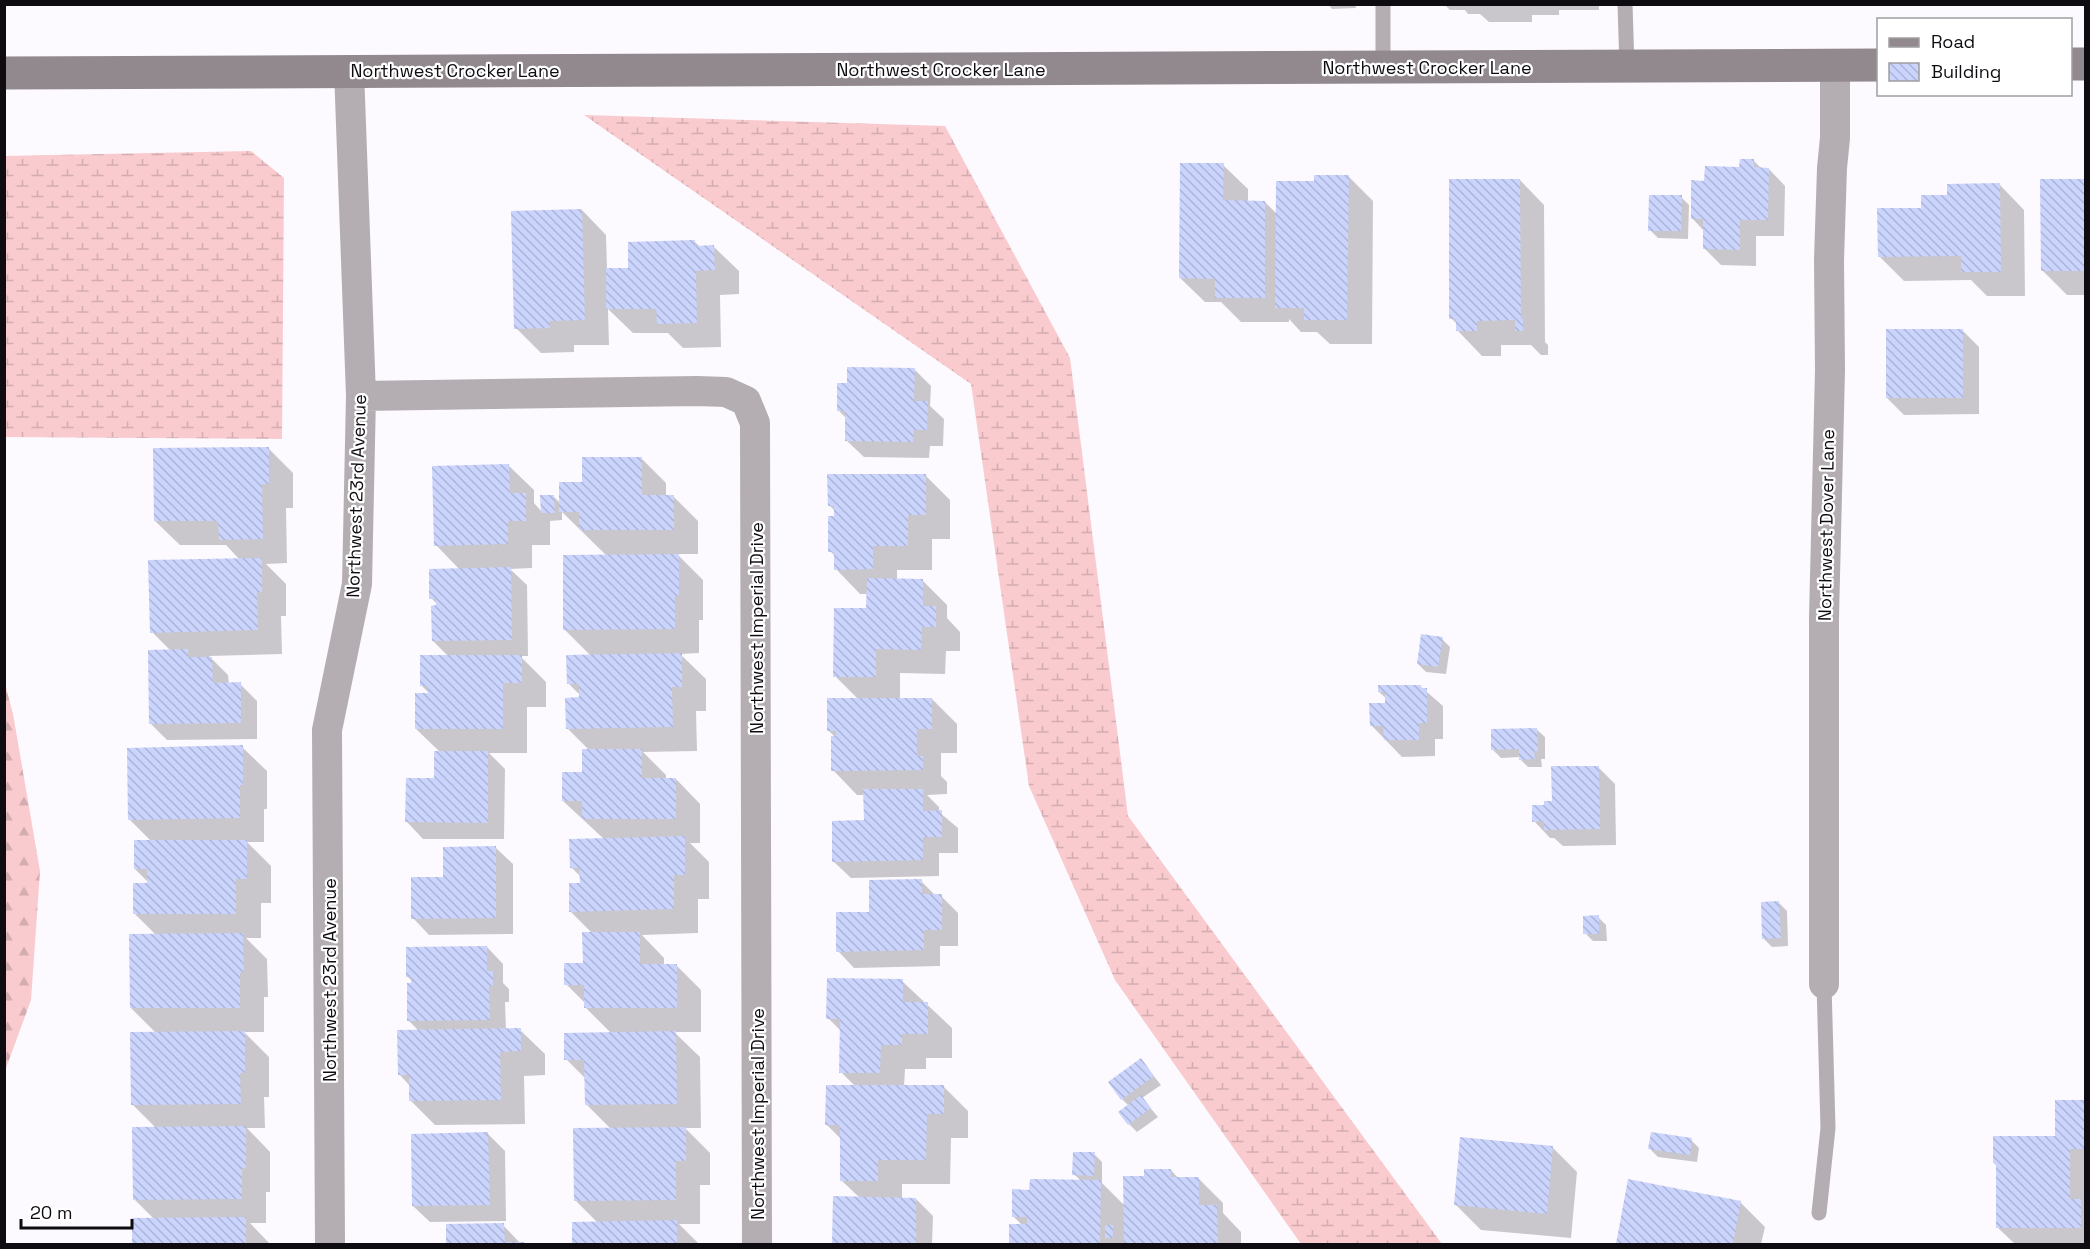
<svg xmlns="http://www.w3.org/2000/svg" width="2090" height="1249" font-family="'Space Grotesk',sans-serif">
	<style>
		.forest { fill: url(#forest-firs) }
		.wetland { fill: url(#wetland-marsh) }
		.shadow { fill: #0003 }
		.building { fill: url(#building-back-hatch) }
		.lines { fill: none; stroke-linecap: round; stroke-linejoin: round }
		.lane { stroke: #b4aeb2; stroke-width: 15 }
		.street { stroke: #b4aeb2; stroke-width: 30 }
		.secondary { stroke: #92898e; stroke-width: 33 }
		.labels { text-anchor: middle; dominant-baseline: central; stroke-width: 4.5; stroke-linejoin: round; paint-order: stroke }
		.street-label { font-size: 18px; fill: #0f0c11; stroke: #fff }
	</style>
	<defs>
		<pattern id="forest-firs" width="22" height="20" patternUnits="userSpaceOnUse" patternTransform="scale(1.5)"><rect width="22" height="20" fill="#f9cbce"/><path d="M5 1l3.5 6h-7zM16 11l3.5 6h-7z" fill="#d4adb0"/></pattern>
		<pattern id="wetland-marsh" width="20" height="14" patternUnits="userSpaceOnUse" patternTransform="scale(1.5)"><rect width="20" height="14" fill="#f9cbce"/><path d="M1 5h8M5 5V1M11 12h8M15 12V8" fill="none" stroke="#d4adb0"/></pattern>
		<pattern id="building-back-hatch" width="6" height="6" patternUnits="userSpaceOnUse" patternTransform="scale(1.5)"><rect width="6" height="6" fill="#cad4fc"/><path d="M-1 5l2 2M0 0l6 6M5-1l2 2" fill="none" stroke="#acb5d7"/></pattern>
	</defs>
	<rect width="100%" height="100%" fill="#fcf9ff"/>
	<path class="forest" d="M5,684L13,714L40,871L31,1000L5,1071Z"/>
	<path class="wetland" d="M584,115L945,126L1070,358L1128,816L1442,1244H1301L1115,980L1029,786L971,384Z
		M251,151L284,178L282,439L5,437V156Z"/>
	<path class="shadow" d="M1328,4H1355L1356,8L1332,9Z
		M1444,4H1599V10H1559V15H1532V22H1489L1480,14H1468L1465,10H1450Z
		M1754,161L1762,169H1769L1785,186L1784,236H1756V266L1721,265L1704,248V231L1692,218L1706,182Z
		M1223,165L1248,189V202H1265L1278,215L1316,183L1348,176L1373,201L1372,344H1330L1317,332H1301L1289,319V322H1241L1221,302H1205L1180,278Z
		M1520,180L1544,205L1545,342L1548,345V355H1541L1531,345H1501V356H1482L1458,331V325L1451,318Z
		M2086,181V295H2067L2042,270Z
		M2000,185L2024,210L2025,296H1987L1971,280L1904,281L1879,256L1923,209L1948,197Z
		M1681,197L1689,205L1688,239L1658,238L1650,230Z
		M582,210L606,235L607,269H630L695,242L700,247H714L739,271V294L720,295L721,347L683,348L668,333H633L608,309L609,345H574V352L541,353L516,328Z
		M1962,330L1979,347V414L1904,415L1887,398Z
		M914,369L931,386L930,406L944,419L943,446H930L929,458L864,457L847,441V419L838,410L848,385Z
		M268,448L293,473V508H286L287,563L266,564L286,584V616H281L282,654L209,656L228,675L229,684H240L257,701V739L167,740L150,723L171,651L152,632L240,560L226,545H180L155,521Z
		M642,459L666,483V496H673L698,521V554H677L703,580V620H699V653L680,654L706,679V711H696L697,751L643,752L666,775V779H676L700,804V843H690L709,862V899H698V933L642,935L664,958V965H676L701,990V1032H674L700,1057L701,1128H685L710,1153V1185H700V1224H679L699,1244H574V1223H598L575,1200L611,1129L586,1104V1079L566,1059L611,1033L586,1008V1004L566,984L584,964L593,934L571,912L581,884V877L571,867L605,840L563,801L584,774L589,750L568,729L581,699V696L568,683L591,656L565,630L607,556L562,512V520L550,521V545H532V568L510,569L527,585L528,656H520L546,682V707H527V753H489L505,769L504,839H423L407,822L436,779L440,752L416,729L431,695L421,685L449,657L433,641L439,606L431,598L460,570L436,545L509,466L534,490V503L542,512L553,496L561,504L584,484Z
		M925,475L950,500V539H932V570H897V580H922L947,605V618L960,632V651H946L945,674L900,673V699H932L957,724V753H941V776L947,782V794L927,795L939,807V812L958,828V853H939V876L851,878L834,862L865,822V795H857L833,770L835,737L828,730L858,699L835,676L868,609V594H860L836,569V557L830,551L836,512L830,506Z
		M1442,639L1450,647L1446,674L1426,672L1418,664Z
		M1420,686L1443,706V739H1435V756L1402,757L1371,725L1387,704V699L1379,692Z
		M1536,729L1545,737V759H1541L1542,767H1528L1520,759V757L1501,758L1493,750Z
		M242,747L267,771V809H264V842H247L271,866V903H261V938H246L267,959L268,997H264V1032H244L269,1057V1097H264L265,1128H247L270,1152V1192H266V1223H250L270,1244H133V1219H154L134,1199L156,1128L132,1104L156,1033L131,1008L157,936L135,914L148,885V882L135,869L151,841L130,820Z
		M1598,767L1615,784L1616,845L1563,846L1554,838H1550L1534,821L1545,807Z
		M496,848L513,864V934L429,935L413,918L445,879Z
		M921,881L936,896H941L958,913V946H940V966L854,968L838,951Z
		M1779,903L1787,911L1788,946L1772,947L1764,939Z
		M1598,917L1606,925L1607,941H1593L1585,933Z
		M487,947L503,964V983L509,989V1002H505L506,1030H520L545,1054V1075L524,1076L525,1124L435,1125L410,1100V1086L399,1074L419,1031L408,1020L412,981L407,976Z
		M902,981L952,1028V1058H926V1069H905L904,1087H944L968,1111V1138H951L950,1184H902V1199H916L933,1216L932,1244H834L835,1198H860L842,1181V1140L827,1125L855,1086L841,1072V1031L828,1018Z
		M1141,1060L1161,1085L1142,1098L1158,1117L1137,1132L1129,1124V1106L1122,1099Z
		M2086,1102V1244H2015L1997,1227V1166L1994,1163L2056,1138Z
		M488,1134L505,1151L506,1221L430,1222L413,1206Z
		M1691,1140L1699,1148L1697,1162L1658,1157L1650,1149Z
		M1552,1147L1577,1172L1571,1238L1481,1230L1456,1205Z
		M1094,1154L1102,1162V1183L1125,1206L1146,1177L1171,1170L1179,1179L1198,1178L1223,1203V1213L1241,1232V1244H1010L1011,1225H1022L1013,1216L1031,1191L1081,1181L1074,1174Z
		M1630,1181L1740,1202L1765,1227L1761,1244H1618Z
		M448,1225H503L520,1243L525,1244H448Z"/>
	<path class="building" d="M1740,159H1754V167L1769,168L1768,220H1740V250L1703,249V219H1691V180L1704,181L1705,166L1739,167Z
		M1180,163H1224L1223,200L1265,201V298H1215V279L1179,278Z
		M1314,175H1349L1347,320H1304V308H1275L1276,181H1314Z
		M1449,179H1520L1521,319H1523V331H1515V320L1477,321V331H1456V319H1449Z
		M2040,179H2086V271H2041Z
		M2000,183L2001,272H1961V256L1878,257L1877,208H1921V195H1947V184Z
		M1649,195H1682L1681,231H1648Z
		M582,209L585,320L550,321V328L514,329L511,211Z
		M695,240V246L714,245L715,270L696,271L697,323L657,324L656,309H606V268H628V242Z
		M1886,329H1963V398H1886Z
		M847,367L915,368L914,401H928L927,430H914L913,442L845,441V411H837V383H847Z
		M269,447V484H262L263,539L219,540L218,521H154L153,448Z
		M582,457H642V495H674V530H579V512H559V482H582Z
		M509,464L510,493H526V521H508V544L434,546L432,466Z
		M827,474H926V515H908V546H873V569L834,570V552H828V516H834V506H828Z
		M540,495H554L555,513H541Z
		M679,554V596H675V629L563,630V555Z
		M262,558V592H257L258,630L150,633L148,560Z
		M511,567L512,640L432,641L431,606L436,605V599H429V569Z
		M867,578L923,579V606H936V627H922L921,650L876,649V677H833L834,608H866Z
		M1421,634L1443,637L1438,667L1417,664Z
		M188,649V657H212L213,683L241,682V723L149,724L148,650Z
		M682,653V687H672L673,727L566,729L565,698L579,697V684H567L566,655Z
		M420,655H522V683H503V729H415V693H428V686H420Z
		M1378,685H1421V688H1427V723H1419V740H1384L1383,726H1370L1369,703H1385V692H1378Z
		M827,698H932V729H917V756H923V770L831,771V736H836V731H827Z
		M1537,728L1538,751H1534L1535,759L1519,760V749L1491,750V729Z
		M243,745V785H240V818L128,820L127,748Z
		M582,749H642V778H676V819H582V801H562V772H582Z
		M434,751H488V823L405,822L406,778H434Z
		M1551,766H1599L1600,829L1544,830V821L1532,822V805H1544V801H1552Z
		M863,789H923V811L942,810V837H923V860L832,862V821L864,820Z
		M685,836V875H674V909L569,912V883H580L579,868H570L569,839Z
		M134,840H247V879H236V914H133V883H147V869H134Z
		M496,846V918L411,919V877H443V847Z
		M922,879V894H942V930H924V950L836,952V912H869V880Z
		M1779,901L1781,938L1762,939L1761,902Z
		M1599,915V934H1583V916Z
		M582,932H640V964H677V1008H584V985H564V963H583Z
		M243,933L244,972L240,973V1008H130L129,934Z
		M487,946V971H493V986H489L490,1020L407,1021V983H411V977H406V947Z
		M827,978L903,979V1002H928V1034H902V1045H881L880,1073H839L840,1019H826Z
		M521,1028V1051L500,1052L501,1100L409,1101V1075H398L397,1030Z
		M245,1031V1073H240L241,1104L131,1105L130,1032Z
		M676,1031L677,1104L585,1105L584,1060H564V1033Z
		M1141,1058L1154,1076L1121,1100L1108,1082Z
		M826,1085H944V1114H927L926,1160H878V1181H840V1125H825Z
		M1141,1095L1151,1108L1128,1125L1118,1112Z
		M2055,1100H2086V1149H2070V1199H2081V1228H1996V1163H1993V1136H2055Z
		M246,1126V1168H242V1199L133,1200L132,1127Z
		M686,1127V1161H676V1200L574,1201L573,1128Z
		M488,1132L490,1205L412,1206L411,1134Z
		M1651,1132L1692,1138L1690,1155L1648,1149Z
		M1460,1137L1553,1146L1547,1214L1454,1205Z
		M1073,1152H1095L1094,1176L1072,1175Z
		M1144,1169H1171V1177H1199V1205H1217L1218,1244H1124L1123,1176H1144Z
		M1030,1179L1101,1180L1100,1244H1009V1224H1027V1217H1012V1189L1029,1190Z
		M1628,1179L1741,1201L1733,1244H1616Z
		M833,1196L916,1198V1244H832Z
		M246,1217V1244H132V1218Z
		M677,1220V1244H572V1222Z
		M504,1223L505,1242H524V1244H446V1224Z
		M1105,1225H1113V1238H1105Z"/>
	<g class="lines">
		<path class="lane" d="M1383,4V67
			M1625,4L1627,67
			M1819,1213L1828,1128L1824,984"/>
		<path class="street" d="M361,396L697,391L726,392L746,401L755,423L757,1244
			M1824,984V618L1830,370L1829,260L1832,168L1835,138V66
			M330,1244L327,730L357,584L361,396L349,70"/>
		<path class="secondary" d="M2070,64H2086
			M4,73L1878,65"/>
	</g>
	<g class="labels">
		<g class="street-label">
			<text x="1427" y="67">Northwest Crocker Lane</text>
			<text x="941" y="69">Northwest Crocker Lane</text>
			<text x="455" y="70">Northwest Crocker Lane</text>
			<text transform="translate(356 496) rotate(-88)">Northwest 23rd Avenue</text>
			<text transform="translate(1826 525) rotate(-89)">Northwest Dover Lane</text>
			<text transform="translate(756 628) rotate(-90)">Northwest Imperial Drive</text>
			<text transform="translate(329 980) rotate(-90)">Northwest 23rd Avenue</text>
			<text transform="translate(757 1114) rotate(-90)">Northwest Imperial Drive</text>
		</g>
	</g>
	<rect width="2090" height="1249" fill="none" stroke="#0f0c11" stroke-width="12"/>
	<rect x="1877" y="18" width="195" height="78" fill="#ffffff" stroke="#9f9ea0" stroke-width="1.5"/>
	<rect x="1889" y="38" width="30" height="9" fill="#92898e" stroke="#9f9ea0" stroke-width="1.5"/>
	<text x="1931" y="48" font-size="18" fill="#0f0c11">Road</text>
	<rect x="1889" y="63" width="30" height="18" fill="url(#building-back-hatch)" stroke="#9f9ea0" stroke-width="1.5"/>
	<text x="1931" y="78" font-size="18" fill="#0f0c11">Building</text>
	<path d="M21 1219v9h111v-9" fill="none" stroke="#0f0c11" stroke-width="3"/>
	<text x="30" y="1219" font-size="18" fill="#0f0c11" stroke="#ffffff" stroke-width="4.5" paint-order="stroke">20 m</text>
</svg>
